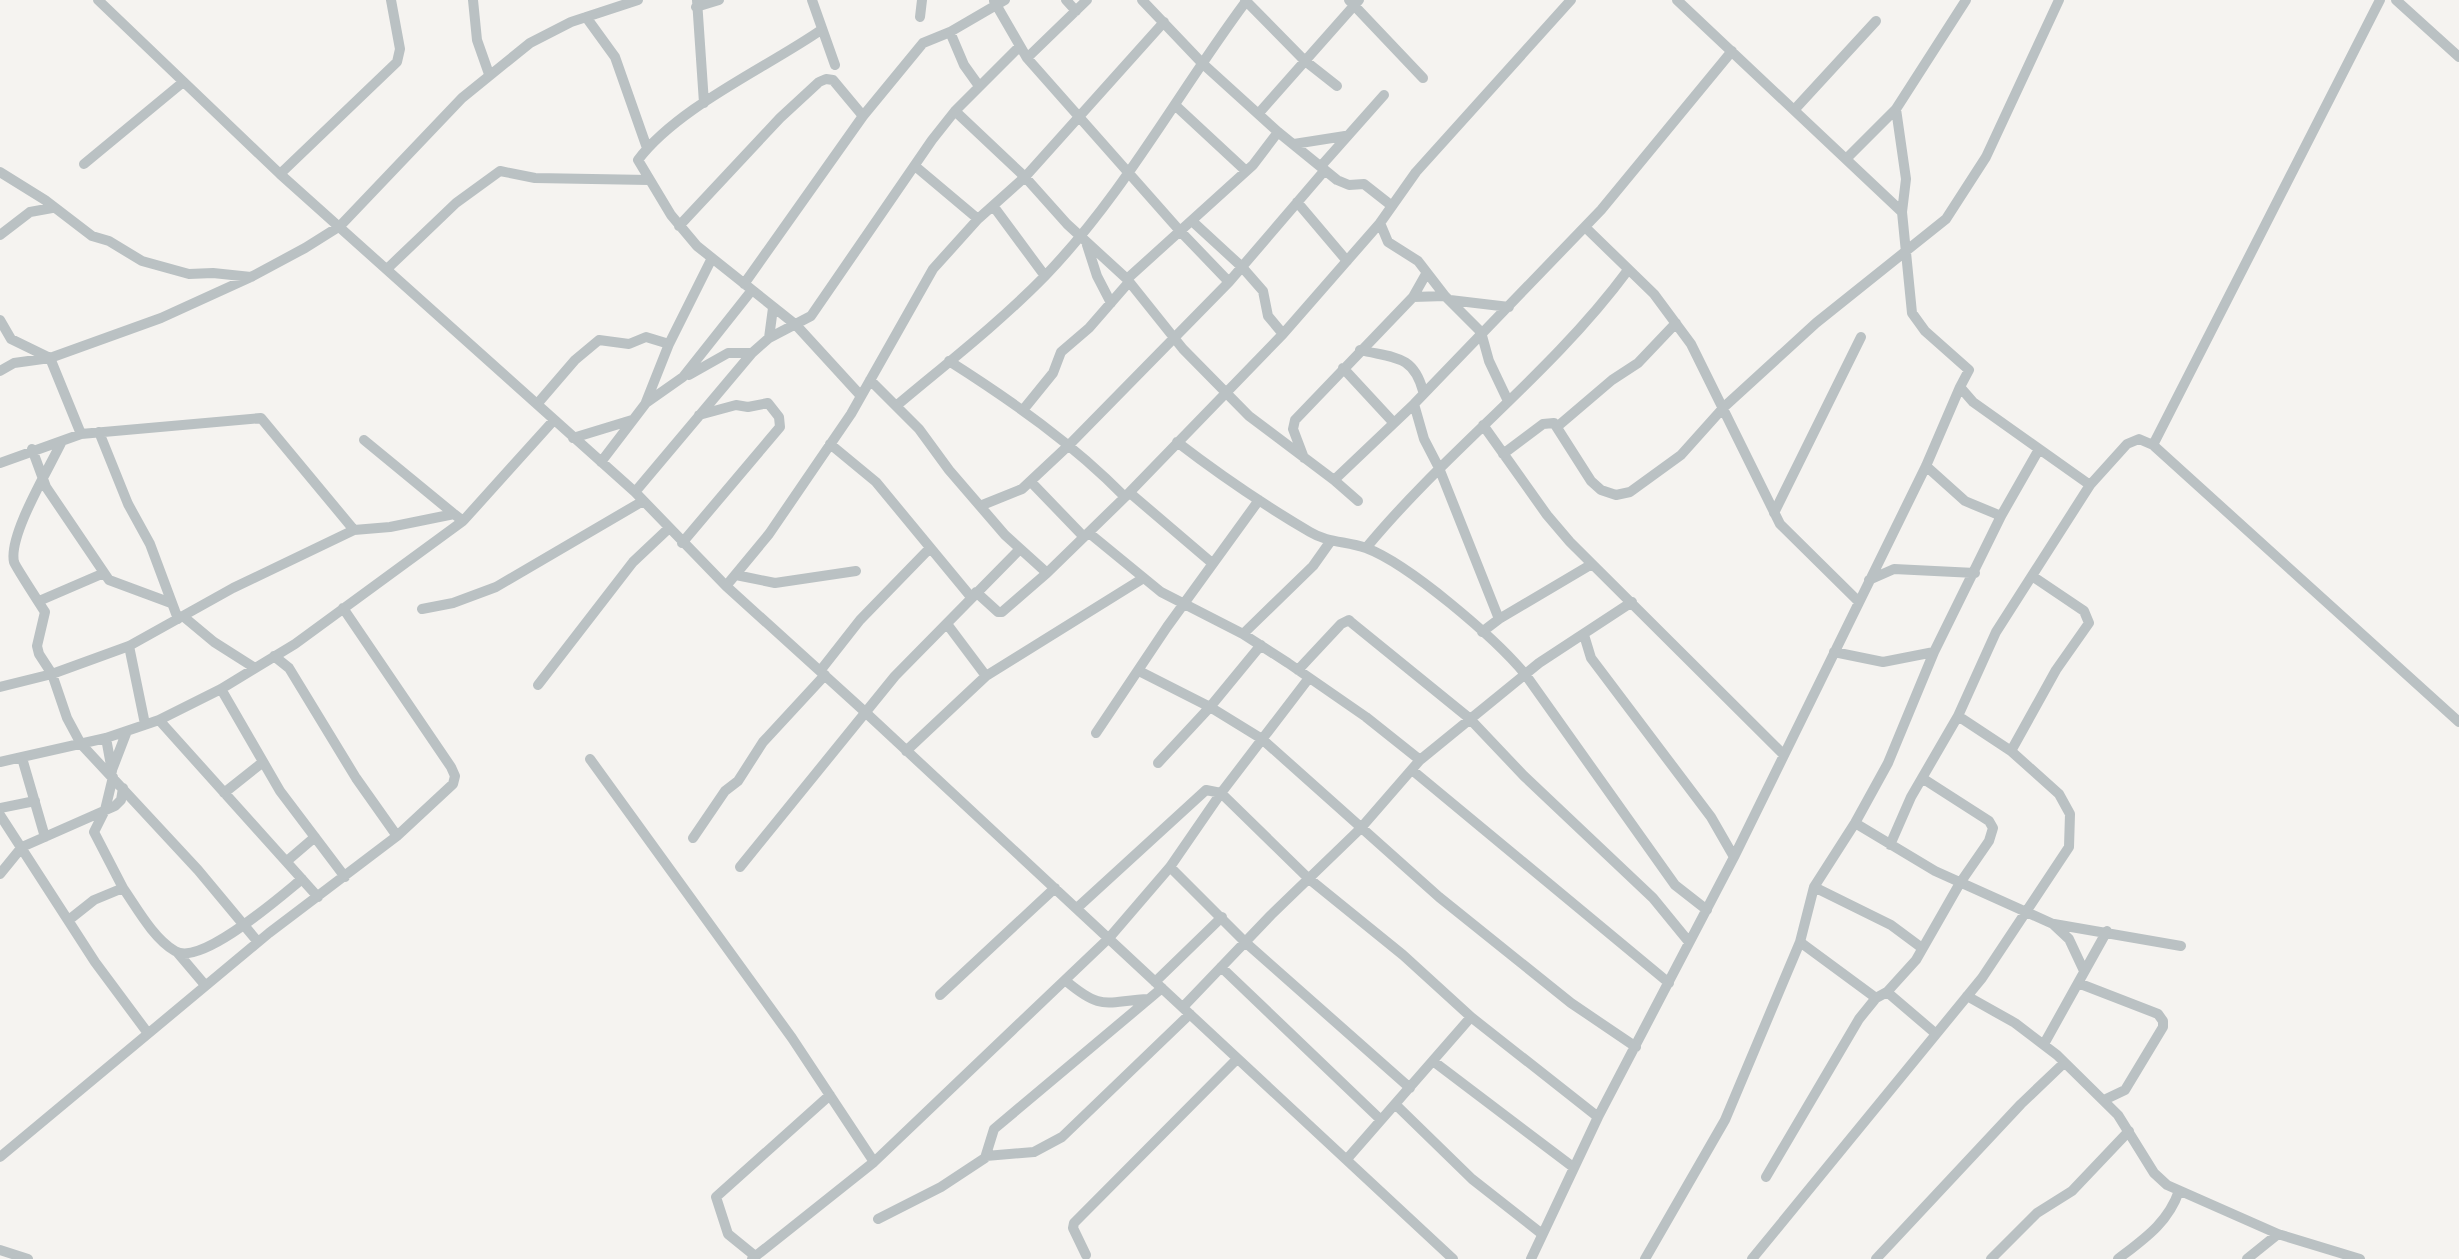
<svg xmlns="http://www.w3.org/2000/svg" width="2459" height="1259" font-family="'Roboto Condensed',sans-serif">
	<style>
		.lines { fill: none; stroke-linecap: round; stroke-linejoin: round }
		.minor { stroke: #bac1c3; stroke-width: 10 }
	</style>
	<rect width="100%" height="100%" fill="#f5f3f0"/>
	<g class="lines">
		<path class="minor" d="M98,0L280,174L635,492L726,586L864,711L1453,1259
			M473,0L477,40L489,74
			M697,0L704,103
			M812,0L835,65
			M1066,0L1076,11
			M1142,0L1202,63L1278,132L1337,180L1349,185L1364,184L1392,206
			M1245,0L1304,60L1337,86
			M1349,0L1423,78
			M1677,0L1902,212L1912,313L1925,331L1969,370L1960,387L1973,402L2090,485L2127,444L2139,439L2153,445L2459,722
			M2396,0L2459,57
			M994,1L1027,58L1180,231L1229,282
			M696,7L719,0
			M586,17L615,57L647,148
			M920,17L922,0
			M821,30C766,68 678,107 638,160L671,215L697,246L796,325L861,396
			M950,32L964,65L979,86
			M1027,58L1087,0
			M1176,106L1246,171
			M1795,109L1876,21
			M1896,109L1906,179L1902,212
			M955,111L1025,177L1067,224L1127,279L1183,349L1249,416L1334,480L1414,404L1601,210L1732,51
			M1259,113L1359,0
			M1294,144L1345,136
			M1847,158L1896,109L1966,0
			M84,164L182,83
			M915,166L978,219
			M1321,166L1384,95
			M0,172L45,200L92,236L109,241L142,261L189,274L213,273L251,277
			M280,174L397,62L400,49L391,0
			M1297,202L1347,261
			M994,207L1045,276
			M1192,221L1242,267L1263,291L1268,316L1283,334
			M1380,223L1388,242L1418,261L1445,296L1481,332L1489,361L1508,401
			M679,226L780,118L819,82L826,79L833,80L863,116
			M1585,227L1654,294L1691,344L1780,524L1858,601
			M0,235L30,212L52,208
			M1087,245L1097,276L1111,303
			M388,268L456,203L500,171L535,178L649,180
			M1127,279L1253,165L1278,132
			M744,284L863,116L923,43L950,32L1005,0
			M1413,297L1445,296
			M1450,300L1509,307
			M0,320L11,339L50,358L81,434
			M769,338L773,308
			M1360,350C1393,358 1413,354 1423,391
			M949,361C1012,401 1073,444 1125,497
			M1343,368L1393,422
			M0,371L14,363L50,358L161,318L251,277L305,248L340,226L462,98L530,43L571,22L638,0
			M689,375L728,353H752
			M870,380L919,429L949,470L1005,535L1047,573L1125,497L1283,334L1380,223L1416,172L1571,0
			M646,402L669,344L711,260
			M538,403L575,360L599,340L629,344L646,337L669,344
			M1414,404L1424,439L1439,468L1499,619L1482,632
			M896,406C946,364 999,323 1045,276C1124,194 1179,91 1247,0
			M1023,410L1053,373L1061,352L1089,328L1129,282
			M1483,425L1547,515L1570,542L1784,755
			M1558,426L1612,380L1638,363L1676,323
			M99,432L128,504L150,544L178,619
			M573,438L632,420
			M364,440L454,514
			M62,441C50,467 8,535 14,562C15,566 40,604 45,612L37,646L39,654L52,674L67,718L81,744L198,870L258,942
			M1177,442C1220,475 1264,505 1310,532C1328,543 1347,541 1366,548C1409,564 1495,638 1525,674L1675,885L1707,910
			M830,444L876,482L971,597
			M2153,445L2380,0
			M32,449L46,487L109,580L171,603
			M1503,454L1543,424L1554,423L1591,481L1601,490L1616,495L1630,492L1681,455L1724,407L1816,323L1946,219L1986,157L2059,0
			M1304,458L1293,429L1295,420L1413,297L1426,274
			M601,462L646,403L683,377L752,290
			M0,463L81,434L261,418L354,530
			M1926,466L1965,501L2001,516
			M1334,480L1358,501
			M1031,482L1084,537
			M635,492L752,353L769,338L811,316L932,140L955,111L1019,47
			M1130,493L1212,563
			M980,506L1022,489L1069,445L1229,282L1325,170
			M1774,513L1861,337
			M1089,533L1161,592L1243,634L1288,663L1366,717L1420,760
			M682,543L780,427L779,417L768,403L748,407L736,405L699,415
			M1366,548C1447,450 1552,373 1628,270
			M736,575L775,583L856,571
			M1869,580L1894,569L1975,573
			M726,586L769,534L851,414L933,269L978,219L1025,177L1164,22
			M976,592L998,612H1002L1047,573
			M39,601L104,573
			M422,609L453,603L496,587L643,501
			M184,617L214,642L255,668
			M1499,619L1592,564
			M947,624L986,676
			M1243,634L1313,566L1330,542
			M1584,635L1591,658L1711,817L1734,857
			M1261,645L1210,707L1262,739L1439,897L1571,1003L1636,1047
			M129,646L145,724
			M1834,652L1883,662L1934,652
			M274,656L289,668L356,778L397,836
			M1298,670L1341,624L1349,620L1352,623L1469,718L1524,776L1653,898L1689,942
			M820,671L860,620L930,548
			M1139,671L1210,707L1158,763
			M538,685L633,562L668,529
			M0,687L52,674L129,646L233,588L354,530L390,527L454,514L463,521
			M221,689L280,791L345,877
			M159,720L318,897
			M1096,733L1167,627L1259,500
			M106,738L112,771
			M906,751L986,676L1142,579
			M2011,751L2056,670L2089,623L2084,611L2032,576
			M22,758L45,837
			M590,759L792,1038L874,1162
			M0,762L106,738L159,720L221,689L295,644L463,521L554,420
			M112,770L127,731
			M1412,770L1669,983
			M224,793L263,762
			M0,808L35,801
			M0,815L95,962L147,1032
			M1855,823L1935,871L2053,924L2069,939L2084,971
			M693,838L725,791L738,781L763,742L825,675
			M1890,845L1911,797L1958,716L1996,632L2090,485
			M287,861L315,837
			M740,867L895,676L1019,550
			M1170,867L1245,942L1410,1088
			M0,874L22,847L115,806L121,800L123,788
			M1814,887L1891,925L1922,948
			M123,888C137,908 153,938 175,951C201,967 281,896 302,879
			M1077,908L1206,790L1221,793L1308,878L1403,955L1471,1017L1598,1117
			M70,919L94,900L123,888L94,832L105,810L113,777
			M2054,924L2181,946
			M1800,942L1876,998L1887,992L1916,960L1960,883L1989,841L1993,828L1989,821L1922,778
			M177,952L205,985
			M1221,967L1381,1120
			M1066,981C1103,1012 1105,1001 1149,999
			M1155,982L1222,917
			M2078,983L2158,1014L2163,1021V1027L2125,1090L2104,1100
			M1887,992L1935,1033
			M940,995L1055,888
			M1967,996L2015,1023L2057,1055L2118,1115L2154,1173L2167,1185L2278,1234L2360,1259
			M1183,1007L1271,915L1360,829L1420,760L1539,663L1632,602
			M2044,1044L2107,931
			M1433,1061L1573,1167
			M1395,1104L1472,1179L1542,1234
			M986,1156L1034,1152L1062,1137L1190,1014
			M0,1157L269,933L397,836L453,784L455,776L451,767L343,608
			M1347,1159L1471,1017
			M1766,1177L1859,1019L1876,998
			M878,1219L941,1187L985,1158L994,1129L1162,988
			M0,1250L28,1259
			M1086,1255L1073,1228L1074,1223L1237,1059
			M755,1256L728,1234L716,1197L830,1095
			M752,1259L874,1162L1109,938L1170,867L1221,793L1309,678
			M1531,1259L1598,1117L1734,857L1926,466L1960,387
			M1645,1259L1725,1120L1800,942L1814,887L1855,823L1888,763L1934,652L2001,516L2038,451
			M1752,1259L1982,978L2069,847L2070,814L2059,794L2011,751L1958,716
			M1876,1259L2021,1104L2064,1063
			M1991,1259L2037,1213L2072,1191L2129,1131
			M2118,1259C2144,1239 2168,1223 2179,1191
			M2247,1259L2278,1234"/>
	</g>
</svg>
